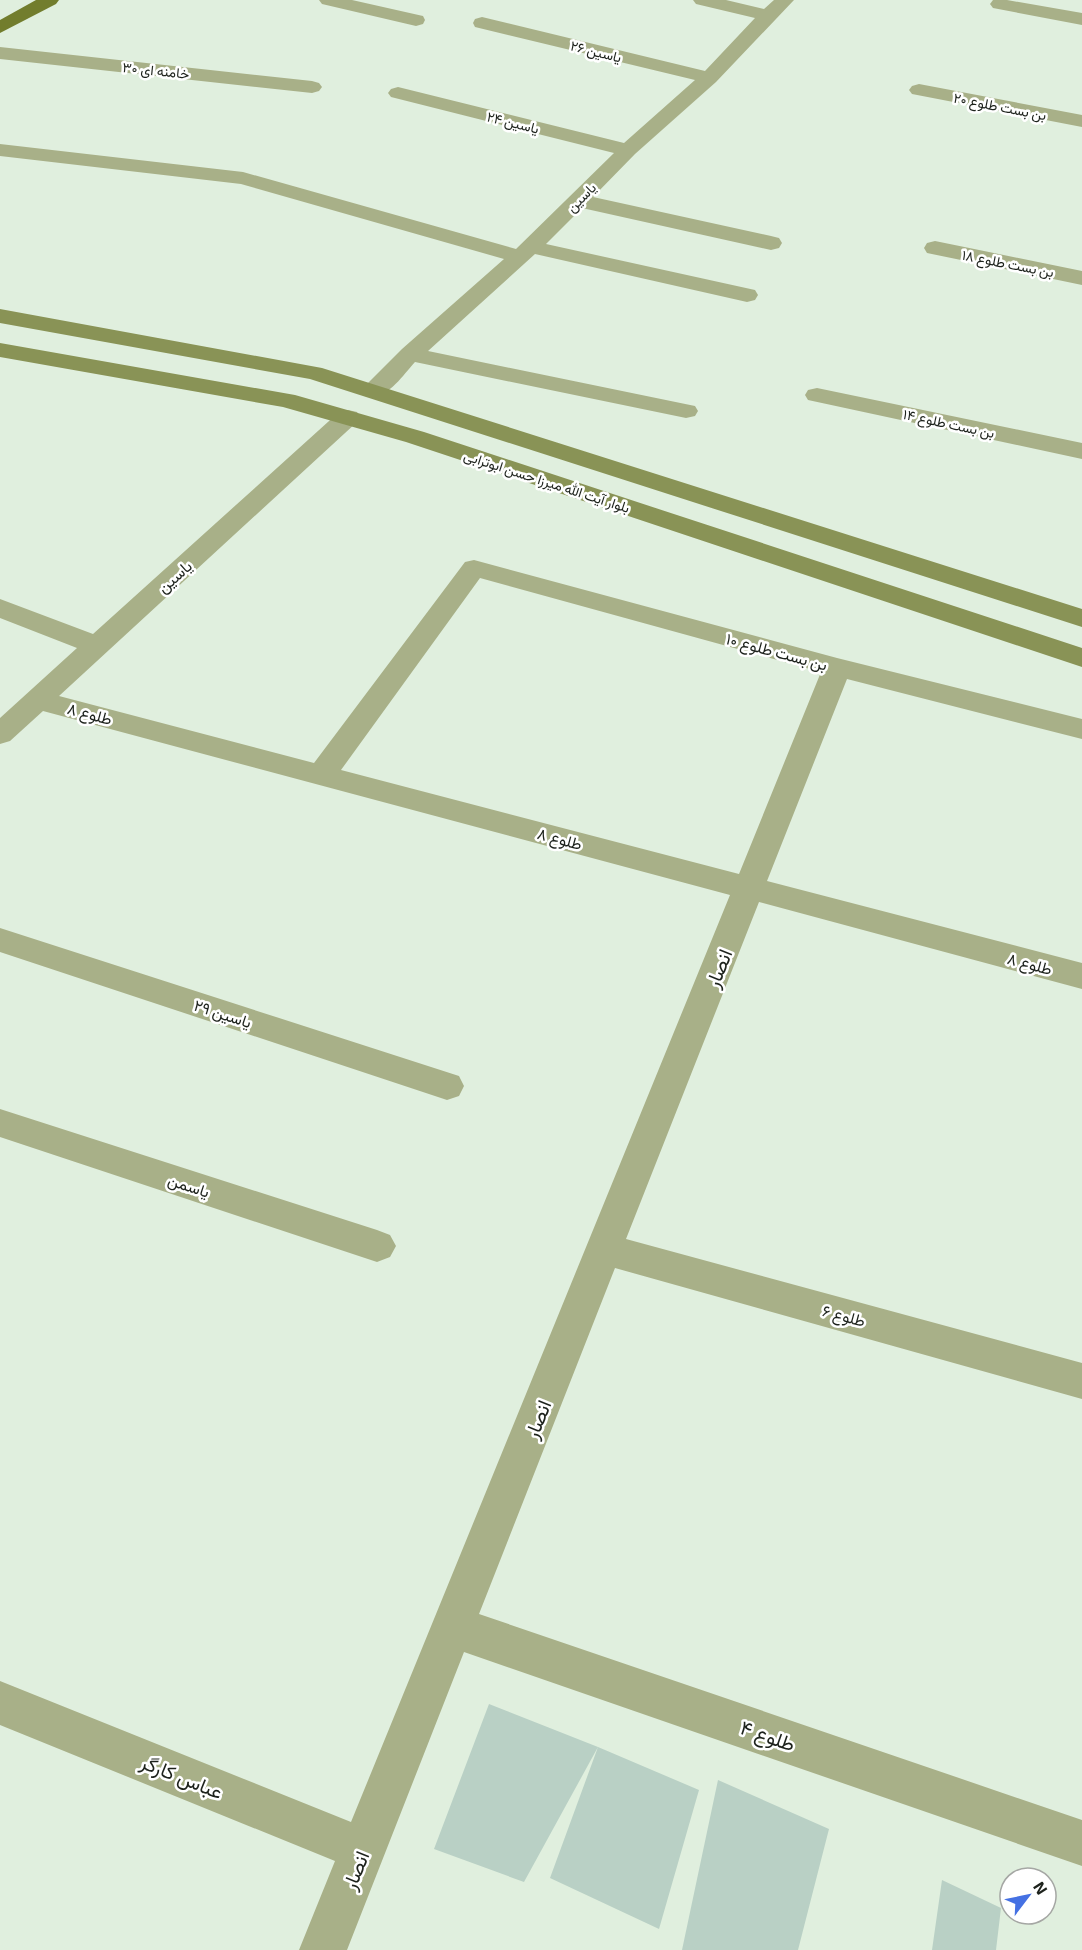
<svg xmlns="http://www.w3.org/2000/svg" width="1082" height="1950" font-family="'Exo 2',Vazirmatn,sans-serif">
	<style>
		.building { fill: #b9d0c5 }
		.lines { fill: none; stroke-linecap: round; stroke-linejoin: round }
		.minor { fill: #a8b088; fill-rule: evenodd }
		.secondary { fill: #899356; fill-rule: evenodd }
		.primary { fill: #727d2d; fill-rule: evenodd }
		.labels { text-anchor: middle; dominant-baseline: central; stroke-width: 5; stroke-linejoin: round; paint-order: stroke }
		.far-street-label { font-size: 14px; fill: #1d221c; stroke: #fff }
		.street-label { font-size: 16px; fill: #1d221c; stroke: #fff }
		.near-street-label { font-size: 20px; fill: #1d221c; stroke: #fff }
	</style>
	<rect width="100%" height="100%" fill="#e0efde"/>
	<path class="building" d="M489,1704L598,1747L699,1790L659,1929L550,1878L598,1747L524,1882L434,1849Z
		M718,1780L829,1829L798,1950H682Z
		M942,1880L1001,1908L996,1950H932Z"/>
	<g class="lines">
		<path class="minor" d="M319,0H352L423,16L425,20L423,24L416,26L322,4Z
			M693,0H726L764,9L774,0H794L716,82L635,154L593,197L771,236L779,238L782,243L779,248L771,250L582,208L546,244L755,290L758,295L755,300L747,302L535,254L428,351L695,406L698,411L695,416L686,418L415,362C402,376 387,401 365,396L362,391L365,386L402,349L504,259L241,184L0,156V144L243,172L516,249L614,153L391,97L388,93L391,89L398,87L624,143L695,80L475,27L473,23L475,19L482,17L705,71L755,18L696,4Z
			M993,0H1007L1082,13V25L993,8L990,4Z
			M0,47L312,81L319,83L322,87L319,91L312,93L0,59Z
			M919,84L1082,115V127L912,94L909,90L912,86Z
			M935,241L1082,271V285L927,253L924,248L927,243Z
			M817,388L1082,443V459L808,400L805,395L808,390Z
			M348,410L357,412L360,417L357,422L59,696L314,763L465,562L474,560L837,658L1082,719V739L847,679L767,881L1082,963V989L759,902L626,1239L1082,1363V1399L615,1268L479,1614L1082,1820V1866L464,1652L347,1950H299L335,1861L0,1725V1681L351,1822L730,895L43,711L10,741L0,744V718L77,648L0,618V599L93,634L339,412ZM480,578L821,672L739,874L341,770Z
			M0,928L459,1076L464,1086L459,1096L447,1100L0,952Z
			M0,1109L377,1230L390,1235L396,1246L390,1257L377,1262L0,1137Z"/>
		<path class="secondary" d="M0,309L322,368L1082,609V627L310,379L0,323Z
			M0,343L295,395L424,432L1082,648V667L406,442L283,407L0,357Z"/>
		<path class="primary" d="M36,0H59L56,4L0,33V20Z"/>
	</g>
	<g class="labels">
		<g class="far-street-label">
			<text transform="translate(596 51) rotate(14)">یاسین ۲۶</text>
			<text transform="translate(156 70) rotate(6)">خامنه ای ۳۰</text>
			<text transform="translate(1000 106) rotate(11)">بن بست طلوع ۲۰</text>
			<text transform="translate(513 122) rotate(14)">یاسین ۲۴</text>
			<text transform="translate(581 197) rotate(-45)">یاسین</text>
			<text transform="translate(1008 263) rotate(11)">بن بست طلوع ۱۸</text>
			<text transform="translate(949 423) rotate(12)">بن بست طلوع ۱۴</text>
			<text transform="translate(547 481) rotate(18)">بلوار آیت الله میرزا حسن ابوترابی</text>
		</g>
		<g class="street-label">
			<text transform="translate(174 576) rotate(-42)">یاسین</text>
			<text transform="translate(777 651) rotate(15)">بن بست طلوع ۱۰</text>
			<text transform="translate(90 713) rotate(15)">طلوع ۸</text>
			<text transform="translate(560 838) rotate(15)">طلوع ۸</text>
			<text transform="translate(1030 963) rotate(15)">طلوع ۸</text>
			<text transform="translate(223 1013) rotate(18)">یاسین ۲۹</text>
			<text transform="translate(189 1185) rotate(18)">یاسمن</text>
			<text transform="translate(844 1315) rotate(15)">طلوع ۶</text>
		</g>
		<g class="near-street-label">
			<text transform="translate(718 968) rotate(-68)">انصار</text>
			<text transform="translate(537 1419) rotate(-68)">انصار</text>
			<text transform="translate(768 1735) rotate(19)">طلوع ۴</text>
			<text transform="translate(182 1776) rotate(22)">عباس کارگر</text>
			<text transform="translate(355 1870) rotate(-68)">انصار</text>
		</g>
	</g>
	<g transform="translate(1028 1896) rotate(58)"><circle r="28" fill="#ffffff" stroke="#a5a7a4" stroke-width="1.5"/>
	<path d="M0-4.5L10 22L0 15L-10 22Z" fill="#4571e3"/>
	<text y="-9" font-size="16" font-weight="bold" text-anchor="middle" fill="#1d221c">N</text>
	</g>
</svg>
